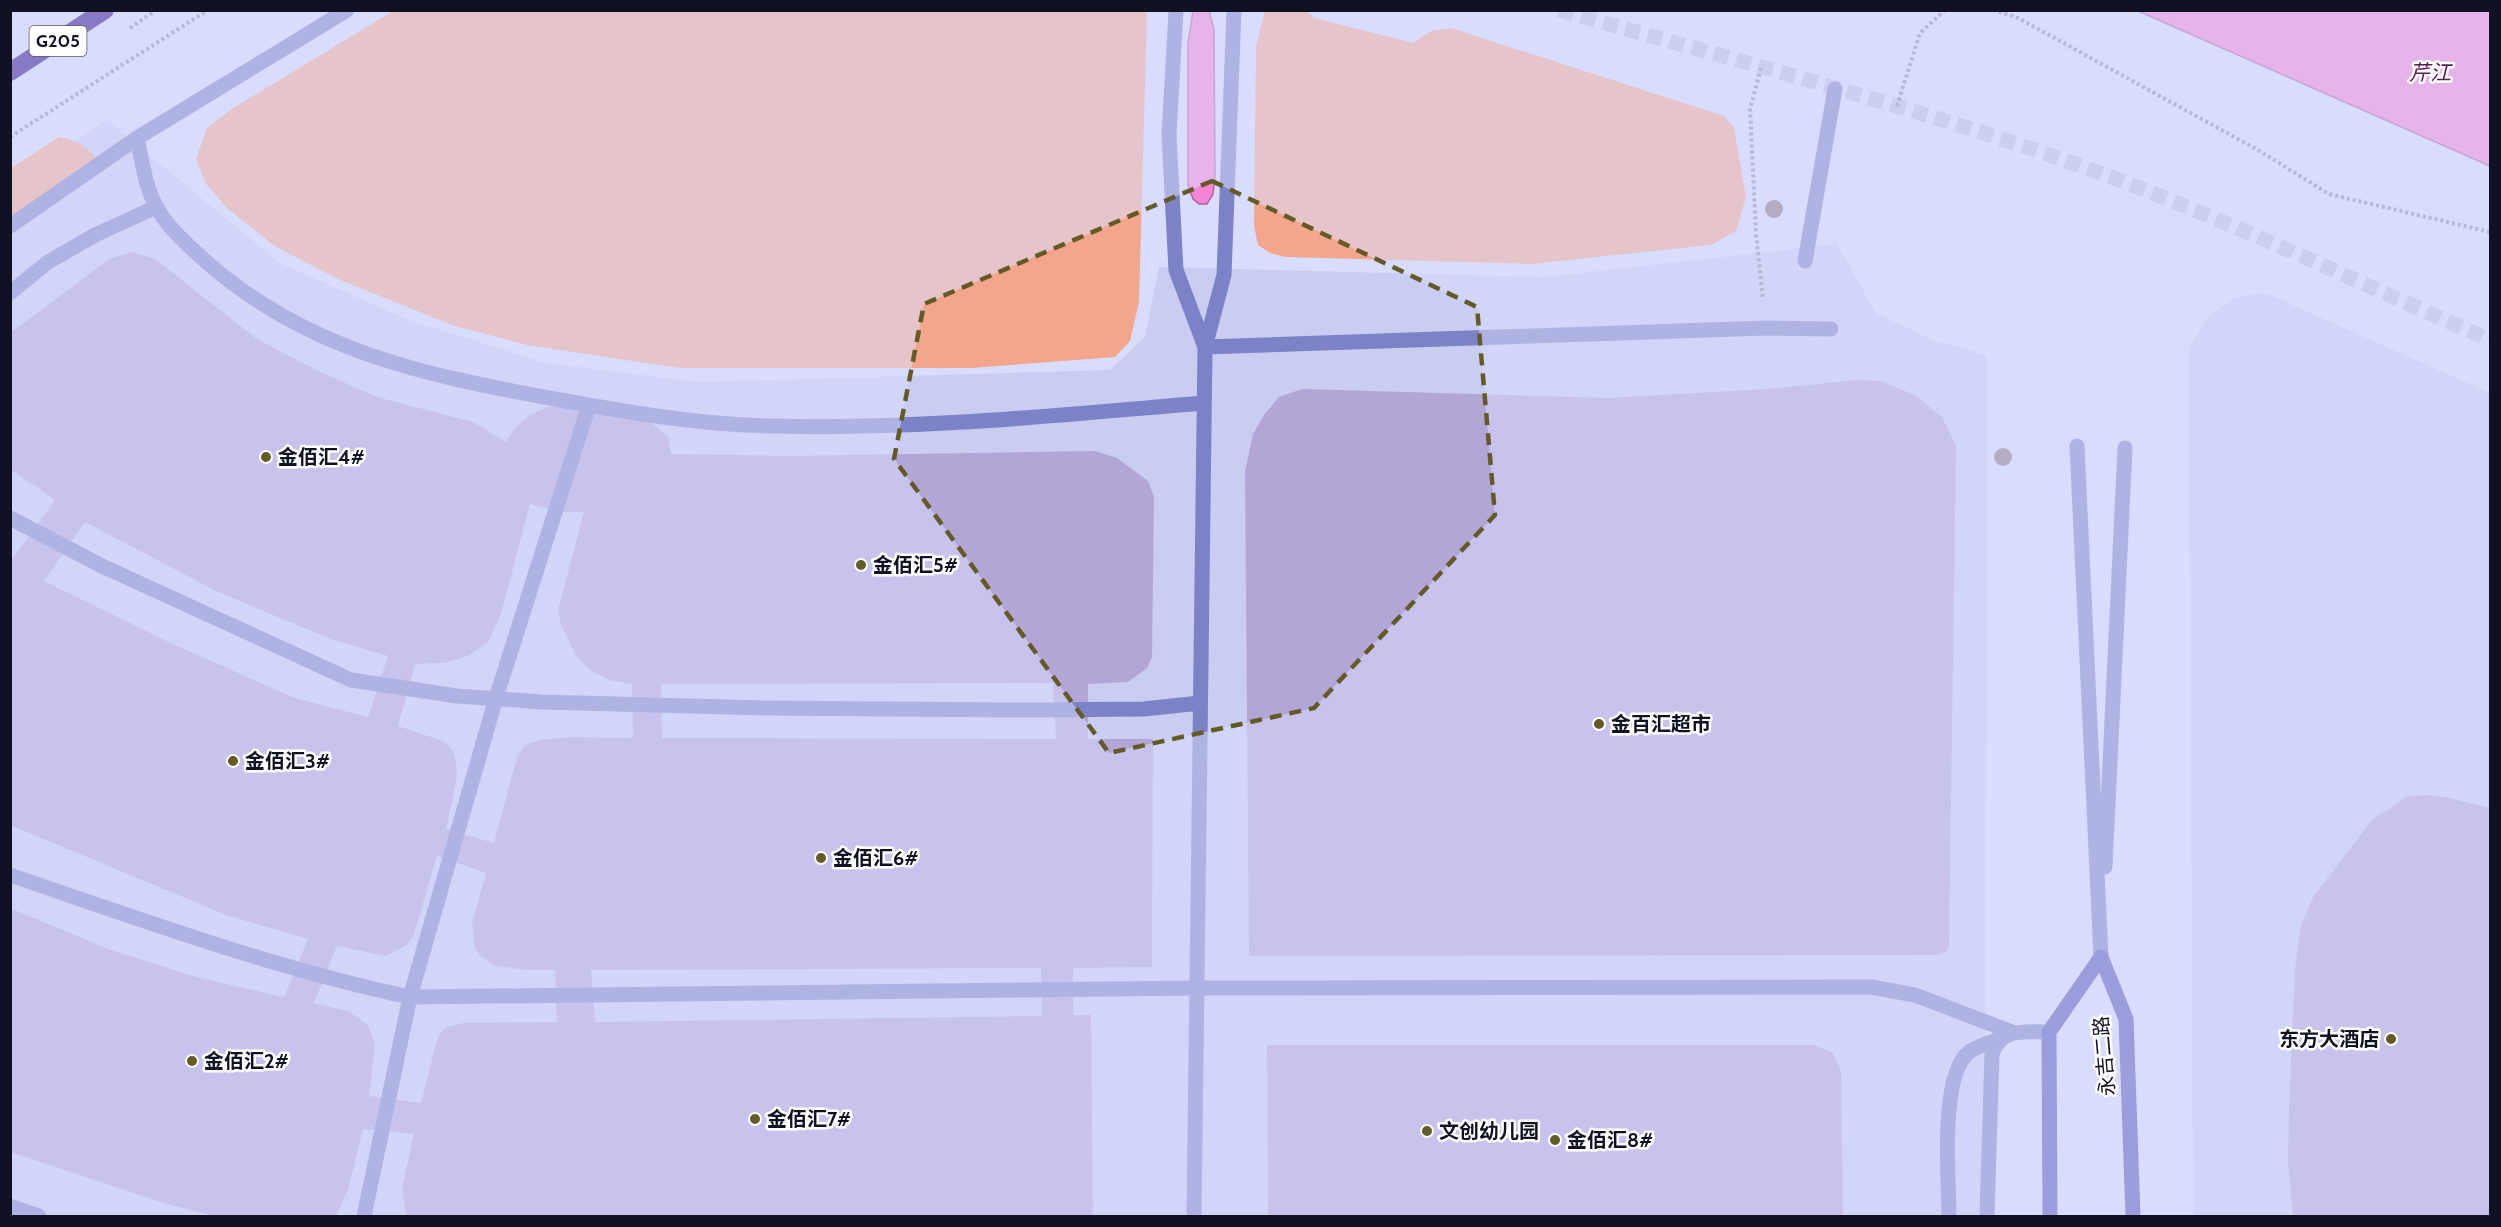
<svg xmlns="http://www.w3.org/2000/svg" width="2501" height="1227" font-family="Cabin,'Noto Sans SC',sans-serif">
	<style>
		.built { fill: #c8cdf1 }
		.green { fill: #f4a68d }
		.water { fill: #f584d5; stroke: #b062a0; stroke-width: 1.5 }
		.building { fill: #b4a5d7; fill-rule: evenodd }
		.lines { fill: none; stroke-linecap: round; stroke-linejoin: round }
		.secondary-tunnel { stroke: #babfdc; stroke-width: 15; stroke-dasharray: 15 8; stroke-linecap: butt }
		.path { stroke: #898da8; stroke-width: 4; stroke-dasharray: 3 3; stroke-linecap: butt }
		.lane { stroke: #7b82c6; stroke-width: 15 }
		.street { stroke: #7b82c6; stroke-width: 15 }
		.secondary { stroke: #5050b4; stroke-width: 15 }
		.highway { stroke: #240082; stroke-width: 18 }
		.tree { fill: #8b7378 }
		.marked { fill: none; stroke: #645a26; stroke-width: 4.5; stroke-dasharray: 12 8; stroke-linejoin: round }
		.poi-dot { fill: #645a26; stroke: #fff; stroke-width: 2 }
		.labels { text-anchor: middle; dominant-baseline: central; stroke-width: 5; stroke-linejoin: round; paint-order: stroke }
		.shield { fill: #fff; stroke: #585966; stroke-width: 1.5 }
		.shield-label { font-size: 18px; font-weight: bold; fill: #101224 }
		.poi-label { font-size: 20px; font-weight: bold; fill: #101224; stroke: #fff; text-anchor: start }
		.street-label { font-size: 20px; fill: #101224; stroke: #fff }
		.water-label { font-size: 21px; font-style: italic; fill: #5d184d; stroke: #fff }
	</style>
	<rect width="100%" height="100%" fill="#d8ddfd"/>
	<path class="built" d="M107,120L280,263L409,320L546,363L699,382L1110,370L1145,337L1159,267L1544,277L1837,244L1876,313L1933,340L1987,355L1985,1216H11V183Z
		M2266,293L2490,393V1216H2193L2189,349L2206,319L2235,297Z"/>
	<path class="green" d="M393,11H1147L1139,302L1130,341L1115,357L971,368H679L527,345L452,325L340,280L276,247L228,209L206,184L196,159L207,128L230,110Z
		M1265,11H1308L1314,18L1413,43L1431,31L1451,28L1724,116L1734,128L1746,197L1736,231L1711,245L1531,264L1286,257L1270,253L1258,245L1254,226L1256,47Z
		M59,137C73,138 89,147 96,159L11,220V168Z"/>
	<path class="water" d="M1193,11H1209L1214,29L1215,178L1213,194L1207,204H1199L1193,199L1188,185V43Z
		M2138,11H2490V166Z"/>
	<path class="building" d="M133,252L155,259L257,339L316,370L377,397L473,422L506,442L515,428L530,415L547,407L565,406L652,423L668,437L671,454L788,456L1095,451L1117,458L1148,481L1154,497L1152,657L1147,668L1128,682L1088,684V739H1153L1152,967L1073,968V1015H1091L1093,1216H406L402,1188L414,1134L363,1129L348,1190L336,1216H214L160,1202L10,1152V908L111,950L200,978L284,997L308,939L226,915L10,825V562L55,500L10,469V333L109,259ZM530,504L563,512H584L558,610L561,625L576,656L590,670L609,680L632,684L633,738L570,737L539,740L524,746L517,757L494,843L446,829L457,777L455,756L449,746L440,740L398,726L415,664L444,663L468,656L488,642L501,614ZM85,522L216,591L333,640L388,656L368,717L295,698L177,646L44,581ZM1053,683L1056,739L662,738L661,684ZM437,856L486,873L472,924L475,948L480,956L495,966L528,970H555L557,1022L463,1023L445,1028L438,1036L421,1103L369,1096L375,1044L368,1025L348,1011L314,1003L337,946L386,956L407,945L414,934ZM1041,968L1042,1016L595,1022L591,970Z
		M1857,380L1881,381L1915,395L1942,417L1956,446L1949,947L1947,951L1937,955H1926L1249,956L1245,471L1253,434L1264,415L1279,397L1302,389L1607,398L1768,389Z
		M2425,795L2445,797L2490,808V1216H2293L2288,1163L2289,1108L2295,969L2301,926L2313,897L2372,820L2406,797Z
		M1267,1045H1814L1833,1053L1841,1071L1843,1216H1268Z"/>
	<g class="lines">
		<path class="secondary-tunnel" d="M1559,10C1720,56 1882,98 2041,152C2195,204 2342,275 2490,340"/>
		<path class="path" d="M1993,10L2018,18L2258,150L2329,194L2490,232
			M130,28L156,10
			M1761,68L1750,109L1756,234L1763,300
			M1897,106L1920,33L1945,10
			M10,137L208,10"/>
		<path class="lane" d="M1176,10L1169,135L1176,270L1205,347
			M137,138C142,160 145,186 156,206C167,227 186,243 203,259C306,351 424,375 555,399C626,412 700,425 773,426C917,430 1060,415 1204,403
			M10,226L137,138L347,10
			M1805,261L1835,89
			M10,293L48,262L95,235L156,207
			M2077,446L2101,957
			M10,518L102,566L351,680L457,696L542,702L765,708L1032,710L1144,709L1200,703
			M2105,867L2125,448
			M10,875C142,920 273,968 410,997L1197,988L1871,987L1915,995L2012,1032
			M10,1206L39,1216
			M364,1216L410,997L496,698L589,405
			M1194,1216L1205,347L1224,275L1234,10
			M1949,1216C1949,1180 1939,1076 1969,1052C1977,1046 1989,1043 1999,1039
			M1987,1216L1992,1054C2001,1027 2025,1032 2049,1032"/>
		<path class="street" d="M1205,347L1766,328L1831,329"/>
		<path class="secondary" d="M2101,957L2126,1019L2133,1216
			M2050,1216L2049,1032L2101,957"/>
		<path class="highway" d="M10,72L105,10"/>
	</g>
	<g class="tree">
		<circle cx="1774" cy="209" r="9"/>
		<circle cx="2003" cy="457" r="9"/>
	</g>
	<path d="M0 0H2501V1227H0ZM1212,181L1477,307L1495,515L1314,708L1109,753L894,459L924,304Z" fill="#d8ddfd" fill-opacity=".55" fill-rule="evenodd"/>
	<path class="marked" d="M1212,181L1477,307L1495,515L1314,708L1109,753L894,459L924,304Z"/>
	<g class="poi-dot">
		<circle cx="266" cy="457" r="6"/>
		<circle cx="861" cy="565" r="6"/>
		<circle cx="1599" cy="724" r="6"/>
		<circle cx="233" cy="761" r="6"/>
		<circle cx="821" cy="858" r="6"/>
		<circle cx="2391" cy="1039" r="6"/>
		<circle cx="192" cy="1061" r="6"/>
		<circle cx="755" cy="1119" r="6"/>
		<circle cx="1427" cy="1131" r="6"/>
		<circle cx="1555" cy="1140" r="6"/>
	</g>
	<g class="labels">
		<rect class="shield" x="29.5" y="26" width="57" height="30" rx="4.5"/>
		<g class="shield-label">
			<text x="58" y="41">G205</text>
		</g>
		<g class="poi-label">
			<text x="278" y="457">金佰汇4#</text>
			<text x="873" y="565">金佰汇5#</text>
			<text x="1611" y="724">金百汇超市</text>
			<text x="245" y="761">金佰汇3#</text>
			<text x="833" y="858">金佰汇6#</text>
			<text x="2379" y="1039" text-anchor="end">东方大酒店</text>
			<text x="204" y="1061">金佰汇2#</text>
			<text x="767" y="1119">金佰汇7#</text>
			<text x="1439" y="1131">文创幼儿园</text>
			<text x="1567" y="1140">金佰汇8#</text>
		</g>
		<g class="street-label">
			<text transform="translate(2104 1056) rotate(-95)">永吉二路</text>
		</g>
		<g class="water-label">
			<text x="2430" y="72">芹江</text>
		</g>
	</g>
	<rect width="2501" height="1227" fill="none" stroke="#101224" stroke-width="24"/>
</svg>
